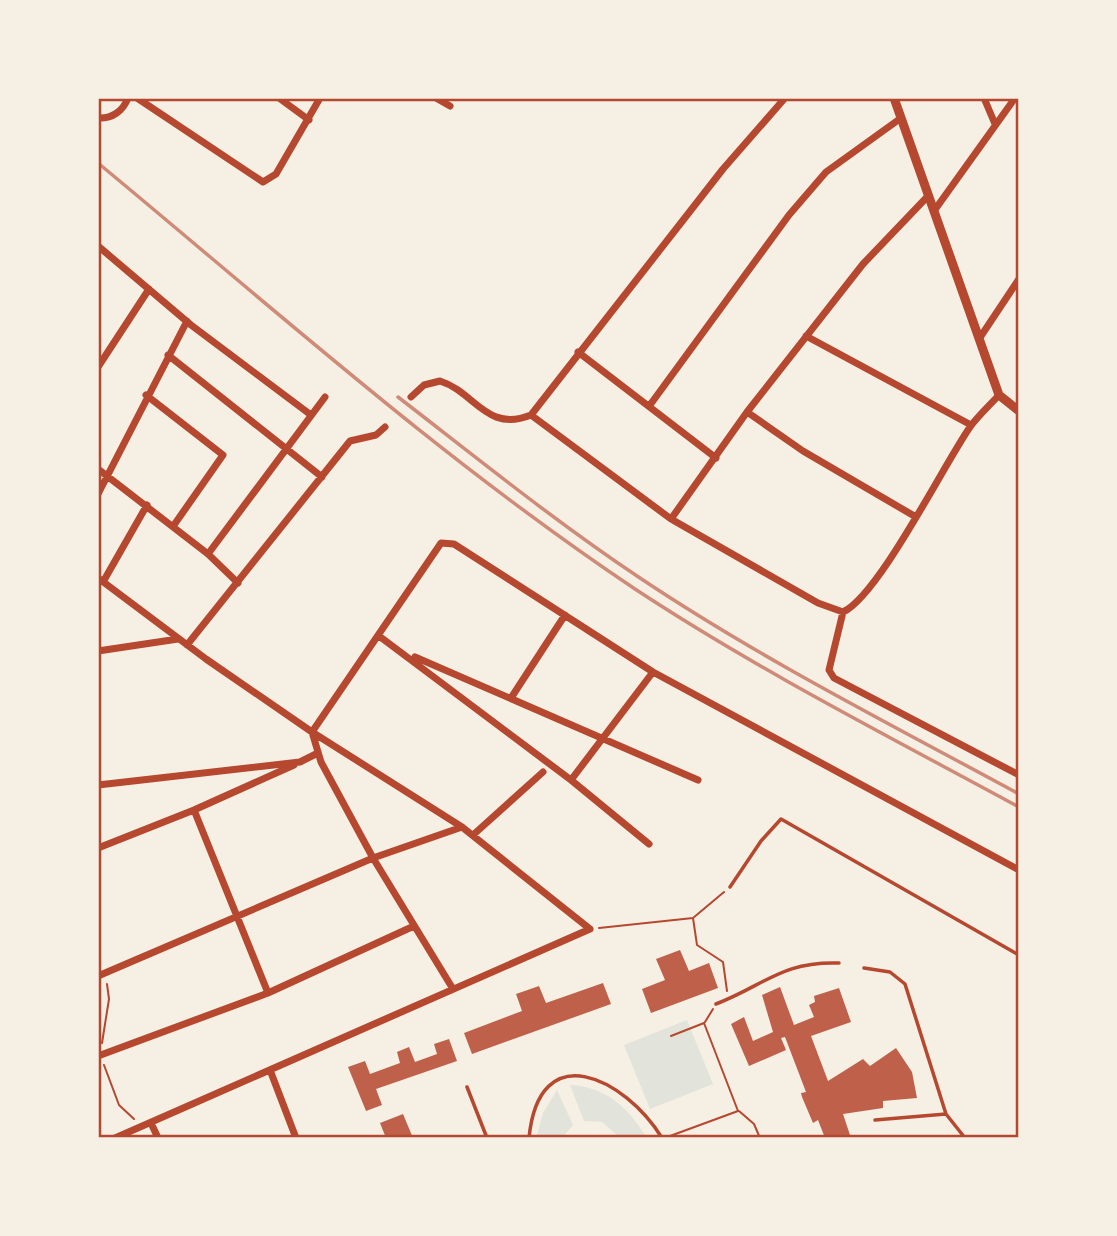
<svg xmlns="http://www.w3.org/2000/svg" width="1117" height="1236" font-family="'Varela Round',sans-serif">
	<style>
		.green { fill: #e2e4dc }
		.building { fill: #bf614a }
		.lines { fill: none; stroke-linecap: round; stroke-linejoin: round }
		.path { stroke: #b5482f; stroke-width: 2 }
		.service { stroke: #b5482f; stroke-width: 3.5 }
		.minor { stroke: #b5482f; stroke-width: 7 }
		.tertiary { stroke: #b5482f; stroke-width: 9 }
		.rail { stroke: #cf8b77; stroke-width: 3.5 }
		.neatline { fill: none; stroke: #b5482f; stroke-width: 2.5 }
	</style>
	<rect width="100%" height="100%" fill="#f6efe4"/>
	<path class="green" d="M687,1020L713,1084L650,1109L624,1045Z
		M570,1085C605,1087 627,1106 645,1135L620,1138L602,1122L584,1121Z
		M557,1090L573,1125L562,1138H536L543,1113Z"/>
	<path class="building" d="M680,950L689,971L709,963L718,988L651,1013L642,989L665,980L656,959Z
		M603,983L611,1004L472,1054L464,1033L522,1011L516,994L539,986L546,1003Z
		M780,987L794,1025L814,1017L809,1005L815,1002L814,996L839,988L851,1022L811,1036L828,1081L863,1059L870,1066L896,1048L912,1072L917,1098L883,1101V1108L843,1114L851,1138H825L818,1120L813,1123L802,1097L801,1093L806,1092L785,1037L781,1038L786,1050L749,1066L731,1024L744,1017L753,1041L773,1032L762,995Z
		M449,1039L457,1061L376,1089L382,1105L366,1111L348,1067L365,1061L370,1074L400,1063L397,1052L409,1047L415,1062L437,1054L434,1044Z
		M403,1114L413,1138H386L380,1123Z"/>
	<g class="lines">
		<path class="path" d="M693,918L724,892
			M599,928L693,918L697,945L723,962L727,991
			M705,1022L713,1009
			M102,1043L109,999L107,984
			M104,1065L119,1105L134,1119
			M739,1111L754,1124L760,1138
			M670,1136L738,1111L704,1023L671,1036"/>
		<path class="service" d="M730,887L761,841L781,819L1019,955
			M864,968L890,972L905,984L946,1114L965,1138
			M716,1004C765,985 782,961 839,963
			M467,1087L487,1138
			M875,1120L946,1114
			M529,1138C539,1035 625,1078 662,1138"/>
		<path class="minor" d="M137,98L263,182L276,174L320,98
			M279,98L309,120
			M436,98L450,106
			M984,98L995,124
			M98,118C112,119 123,111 128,98
			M934,211L1015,98
			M98,246L191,325L311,415
			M806,336L971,425
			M979,339L1019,279
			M578,352L716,458
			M168,355L322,477
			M98,367L149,289
			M146,395L223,455L174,525
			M411,397L424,385L440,381C475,392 486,433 531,415L723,169L785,98
			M650,405L789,215L826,172L901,118
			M747,412L803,451L916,517
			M531,415L671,519L818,603L843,612C879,595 943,466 970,427C978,416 989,406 999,395
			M98,469L208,554
			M98,494L187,321
			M671,519L747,412L863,264L928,196
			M98,578L206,659L312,732L321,762L373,858L453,989
			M103,582L147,505
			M238,583L208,554L325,397
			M843,612L829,670L834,678L1019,775
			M379,636L571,780L653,672
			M187,645L350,441L376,435L385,427
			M98,651L178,639
			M415,657L698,780
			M511,698L565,615
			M571,780L649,844
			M98,785L300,762L318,753
			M194,810L268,993
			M473,835L543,772
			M98,848L194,810L294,765
			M98,976L373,858L462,827
			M98,1056L268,993L414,926
			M270,1070L296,1138
			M151,1123L158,1138
			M115,1138L590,929L462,827L312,732L441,543L454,544L653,672L1019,870"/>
		<path class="tertiary" d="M894,98L999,395L1019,411"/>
		<path class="rail" d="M98,163C273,308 445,462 635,589C758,670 890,737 1019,807
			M398,397C477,458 556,522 640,578C761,659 892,725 1019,794"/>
	</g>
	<rect width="1117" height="1236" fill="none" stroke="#f6efe4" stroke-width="200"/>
	<rect x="100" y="100" width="917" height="1036" class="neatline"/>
</svg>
